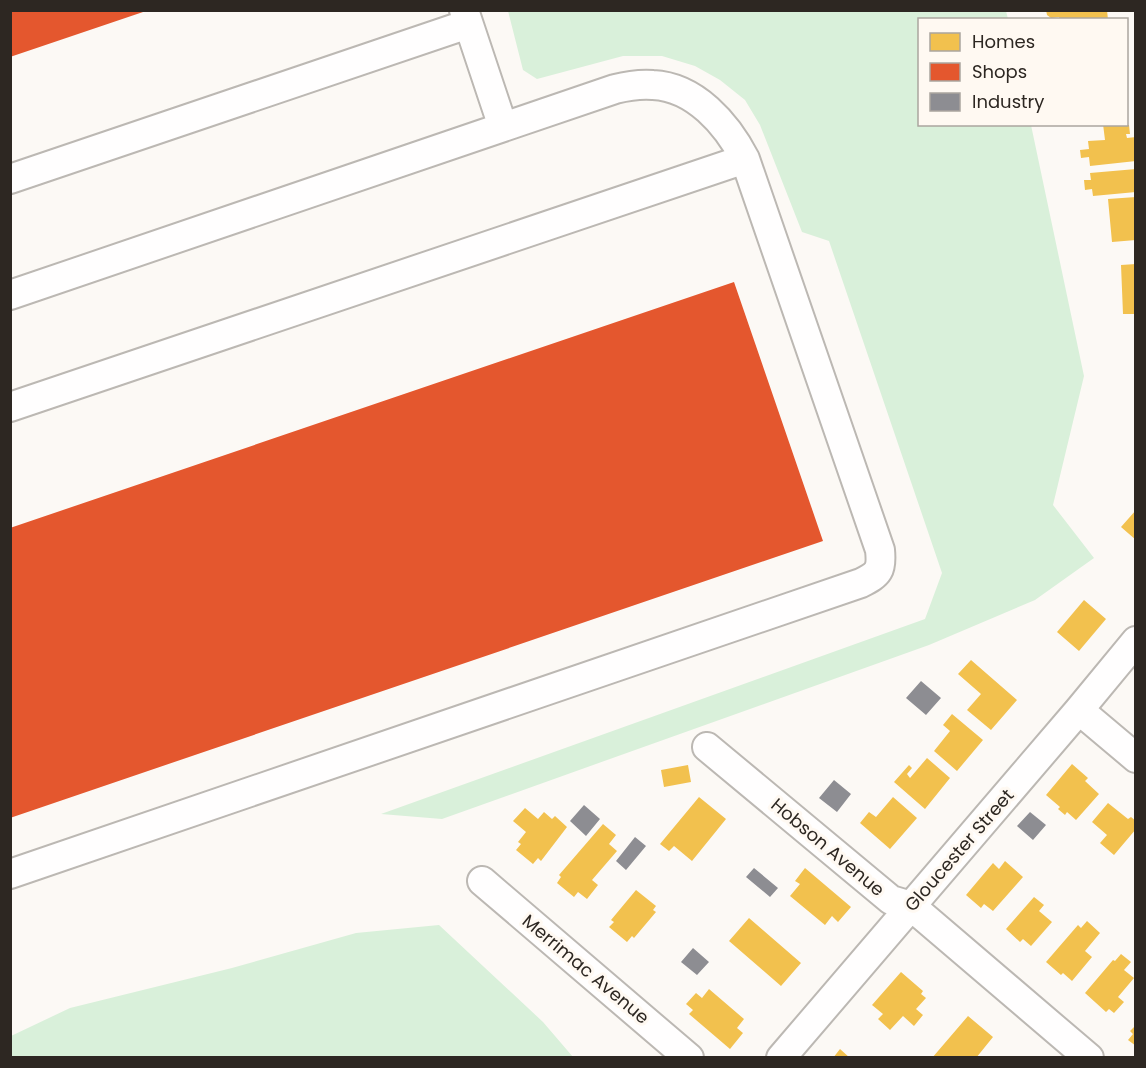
<svg xmlns="http://www.w3.org/2000/svg" width="1146" height="1068" font-family="Poppins,sans-serif">
	<style>
		.green { fill: #d9f0da }
		.homes { fill: #f2c14e }
		.shops { fill: #e4572e }
		.industry { fill: #8d8d92 }
		.lines { fill: none; stroke-linecap: round; stroke-linejoin: round }
		.minor-casing { stroke: #bcb8b3; stroke-width: 32 }
		.minor { stroke: #fffefe; stroke-width: 28 }
		.labels { text-anchor: middle; dominant-baseline: central; stroke-width: 6; stroke-linejoin: round; paint-order: stroke }
		.street-label { font-size: 18px; fill: #2d2722; stroke: #fff9f2 }
	</style>
	<rect width="100%" height="100%" fill="#fcf9f5"/>
	<path class="green" d="M508,11H1006L1008,19L920,20V124L1031,125L1084,376L1053,505L1094,558L1035,600L929,645L442,819L381,814L925,619L942,573L829,241L802,232L760,125L745,100L720,80L695,66L662,56H623L537,79L523,70Z
		M439,925L543,1022L573,1057H11V1036L70,1008L232,968L356,933Z"/>
	<path class="homes" d="M1046,10H1107L1108,20H1060L1059,17L1051,18L1047,15Z
		M1103,124L1129,125L1130,134H1126L1127,138L1136,137V161L1090,166L1089,157L1081,158L1080,150L1089,149L1088,141L1105,140Z
		M1136,169V192L1093,196L1092,189L1085,190L1084,180H1091L1090,173Z
		M1136,197V240L1112,242L1108,199Z
		M1136,264V314H1123L1121,265Z
		M1136,510V540L1121,527Z
		M1084,600L1106,619L1079,651L1057,632Z
		M971,660L1017,700L991,730L967,710L981,694L958,674Z
		M952,714L983,740L957,771L934,751L950,731L943,725Z
		M927,758L950,778L925,809L894,782L909,765L912,768L907,774L910,778Z
		M1072,764L1088,778L1085,781L1099,794L1076,820L1067,812L1065,815L1058,809L1060,807L1046,795Z
		M688,765L691,782L664,787L661,770Z
		M699,797L726,819L692,861L674,846L669,851L660,844Z
		M893,797L917,818L890,849L860,823L869,812L876,817Z
		M1108,803L1128,819L1131,817L1136,821V829L1114,855L1100,843L1107,835L1092,822Z
		M525,808L538,819L544,812L552,819L555,816L567,827L541,861L538,858L533,864L516,850L521,844L518,842L526,832L513,821Z
		M603,824L616,835L609,844L617,851L592,880L598,885L587,899L578,892L574,897L557,883L561,877L559,875Z
		M1005,861L1023,877L993,911L984,904L981,908L966,895L993,863L999,869Z
		M805,868L851,907L838,922L832,916L825,925L790,896L800,884L795,881Z
		M636,890L656,906L653,910L656,912L634,938L632,936L627,942L609,927L614,922L611,920Z
		M1034,897L1044,905L1039,911L1052,922L1031,946L1023,939L1020,942L1006,929Z
		M749,918L801,963L781,986L729,941Z
		M1087,921L1100,933L1085,951L1092,957L1072,981L1063,973L1061,975L1046,962L1078,925L1081,928Z
		M1121,954L1131,962L1124,970L1134,978L1118,997L1124,1002L1114,1013L1109,1009L1106,1012L1085,993L1113,960L1115,961Z
		M901,972L923,991L921,994L926,998L916,1009L923,1015L914,1026L903,1016L890,1030L878,1019L883,1014L872,1005Z
		M709,989L744,1019L737,1028L743,1033L730,1049L689,1014L693,1010L686,1004L696,993L702,998Z
		M968,1016L993,1037L976,1058H932Z
		M1136,1025V1046L1128,1040L1133,1034L1130,1031Z
		M840,1049L850,1058H833Z"/>
	<path class="shops" d="M10,10H146V11L10,57Z
		M734,282L823,541L10,818V528Z"/>
	<path class="industry" d="M921,681L941,698L926,715L906,698Z
		M834,780L851,794L837,812L819,798Z
		M584,805L600,819L586,836L570,821Z
		M1030,812L1046,825L1033,840L1017,826Z
		M635,837L646,846L626,870L616,861Z
		M754,868L778,888L770,897L746,877Z
		M693,948L709,962L697,975L681,962Z"/>
	<g class="lines">
		<defs>
			<path id="minor" d="M464,10L503,127
				M10,179L468,24
				M10,295L615,89C627,86 640,84 653,85C695,87 727,124 745,159L880,550C882,570 879,574 861,583L10,874
				M10,407L745,159
				M1079,710L1136,758
				M707,747L891,900L911,906L1089,1058
				M482,881L689,1058
				M781,1058L1079,710L1136,641"/>
		</defs>
		<use href="#minor" class="minor-casing"/>
		<use href="#minor" class="minor"/>
	</g>
	<g class="labels">
		<g class="street-label">
			<text transform="translate(828 847) rotate(40)">Hobson Avenue</text>
			<text transform="translate(959 850) rotate(-49)">Gloucester Street</text>
			<text transform="translate(586 969) rotate(40)">Merrimac Avenue</text>
		</g>
	</g>
	<rect width="1146" height="1068" fill="none" stroke="#2d2722" stroke-width="24"/>
	<rect x="918" y="18" width="210" height="108" fill="#fff9f2" stroke="#aba59f" stroke-width="1.5"/>
	<rect x="930" y="33" width="30" height="18" fill="#f2c14e" stroke="#aba59f" stroke-width="1.5"/>
	<text x="972" y="48" font-size="18" fill="#2d2722">Homes</text>
	<rect x="930" y="63" width="30" height="18" fill="#e4572e" stroke="#aba59f" stroke-width="1.5"/>
	<text x="972" y="78" font-size="18" fill="#2d2722">Shops</text>
	<rect x="930" y="93" width="30" height="18" fill="#8d8d92" stroke="#aba59f" stroke-width="1.5"/>
	<text x="972" y="108" font-size="18" fill="#2d2722">Industry</text>
</svg>
